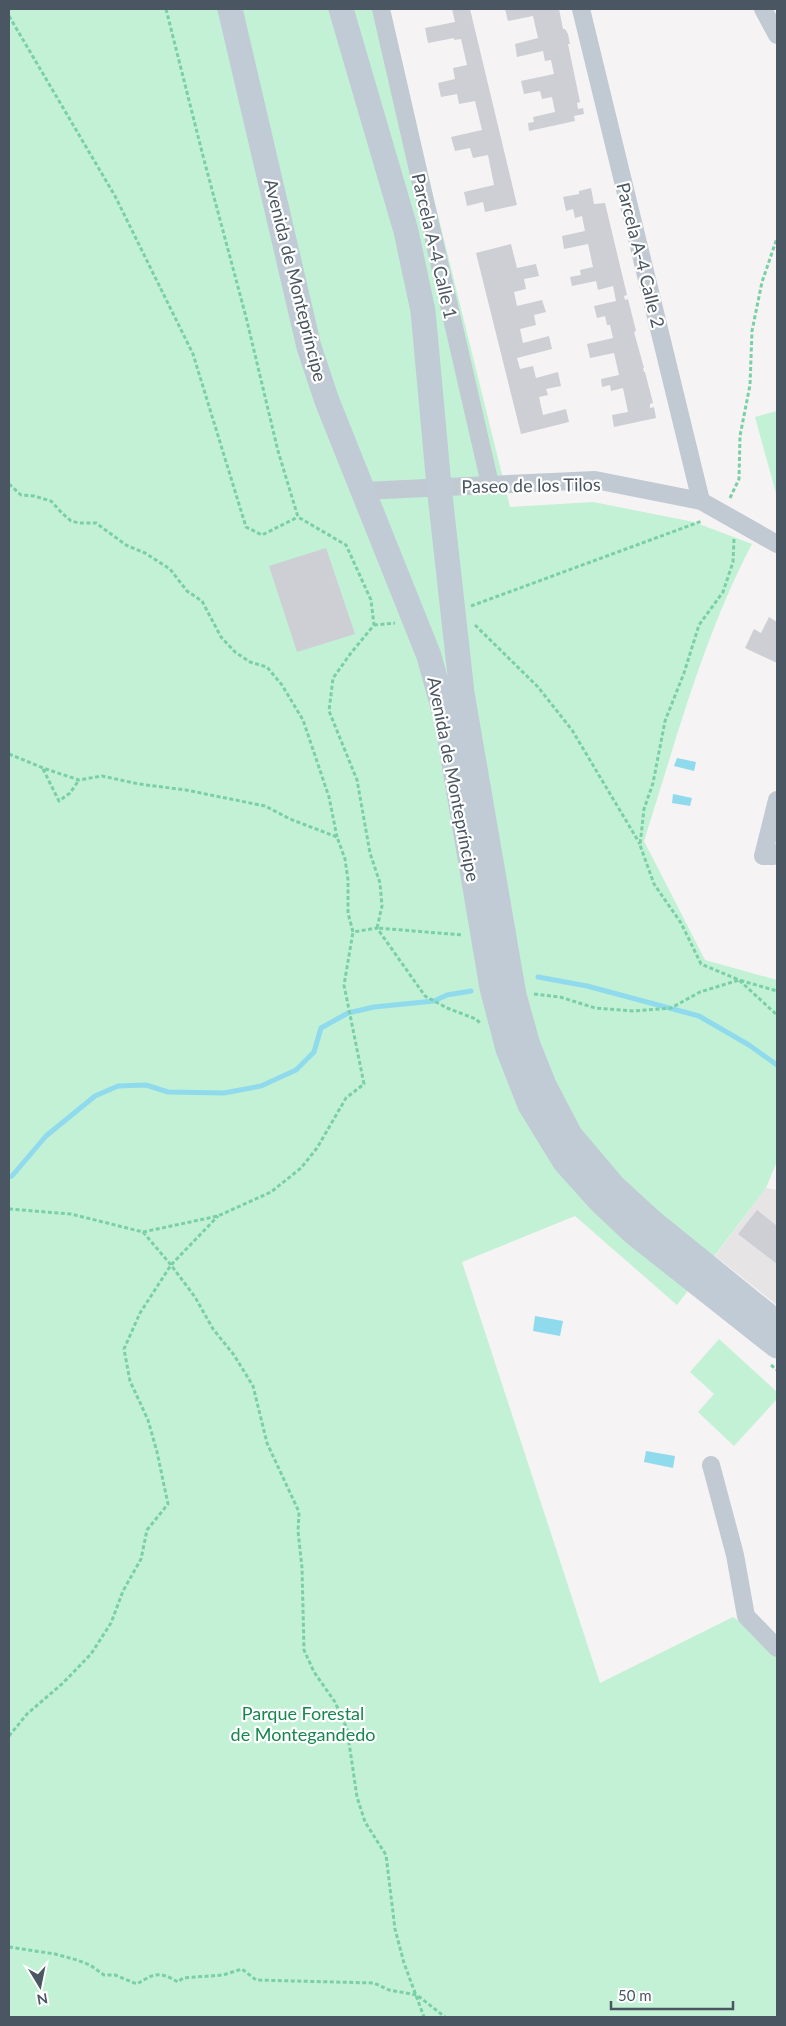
<svg xmlns="http://www.w3.org/2000/svg" width="786" height="2026" font-family="Lato,sans-serif">
	<style>
		.education { fill: #e6e4e5 }
		.green { fill: #c3f1d5 }
		.water { fill: #90daee }
		.lines { fill: none; stroke-linecap: round; stroke-linejoin: round }
		.stream { stroke: #90daee; stroke-width: 5 }
		.building { fill: #cdcfd5 }
		.path { stroke: #7ad0a6; stroke-width: 3; stroke-dasharray: 4 2.5; stroke-linecap: butt }
		.street { stroke: #c1cad2; stroke-width: 18 }
		.secondary { stroke: #c1cbd6; stroke-width: 25 }
		.labels { text-anchor: middle; dominant-baseline: central; stroke-width: 4.5; stroke-linejoin: round; paint-order: stroke }
		.street-label { font-size: 18px; fill: #4a5661; stroke: #fff }
		.park-label { font-size: 18px; fill: #17864f; stroke: #fff }
	</style>
	<rect width="100%" height="100%" fill="#f5f3f3"/>
	<path class="education" d="M766,1188L777,1190V1305L715,1256Z"/>
	<path class="green" d="M9,9H387L510,507L593,502L694,522L752,544C703,637 676,741 644,841L705,960L777,980V1161L766,1188L677,1305L575,1216L462,1262L600,1683L733,1617L777,1646V2017H9Z
		M777,411V497L755,417Z
		M719,1339L777,1392V1399L734,1446L698,1412L714,1394L690,1372Z"/>
	<path class="water" d="M677,758L696,762L694,771L674,766Z
		M673,794L692,798L690,806L672,803Z
		M535,1316L563,1321L560,1336L533,1331Z
		M646,1451L675,1456L673,1468L644,1462Z"/>
	<g class="lines">
		<path class="stream" d="M538,977L587,986L699,1016L749,1045L777,1065
			M9,1177L12,1176L46,1136L95,1096L118,1086L146,1085L168,1092L224,1093L261,1086L296,1070L314,1052L321,1028L348,1013L374,1007L434,1001L447,995L471,991"/>
	</g>
	<path class="building" d="M452,9H470L517,205L485,212L483,202L467,206L464,192L494,185L488,155L473,158L470,148L455,151L451,137L482,130L475,101L459,104L457,94L441,97L438,83L455,79L453,68L467,65L461,39L454,40V38L428,43L425,28L455,22Z
		M505,9H559L563,29H565L568,34L570,44H568L580,102L577,103L578,109L583,108L584,114L574,116L575,121L529,131L528,123L534,122L533,117L555,112L552,97L542,99L540,91L524,94L521,81L554,74L551,60L545,61L543,51L517,57L515,44L538,38L533,16L508,21Z
		M591,188L594,204L605,203L627,295L624,296L625,300L628,299L636,331L634,332L644,368H643L644,372H645L653,403L650,404V408L654,407L656,418L614,427L612,415L628,412L623,388L611,391L610,385L602,387L601,379L619,375L614,353L590,358L587,344L613,338L610,325H607L605,316L597,318L594,306L616,301L613,286L598,290L596,281L572,286L570,277L581,275L580,270L593,267L588,244L564,249L562,236L585,231L582,216L575,218L573,209L566,211L563,197L579,194V191Z
		M511,244L517,268L536,264L539,276L524,279L526,289L514,292L517,306L542,300L546,312L534,315L536,325L520,329L523,343L549,336L552,349L517,358L520,369L533,366L536,378L558,372L561,386L546,389L548,395L539,397L543,415L566,409L569,422L521,434L476,253Z
		M326,548L355,634L297,652L269,566Z
		M769,617L777,622V663L745,648L754,629L761,633Z
		M757,1210L777,1226V1264L738,1234Z"/>
	<g class="lines">
		<path class="path" d="M166,9L203,156L246,317L278,451L298,517L346,545L371,600L374,625L351,653L333,678L329,711L357,780L370,853L380,883L382,906L377,928L463,935
			M9,16L115,196L193,354L246,527L262,535L298,517
			M9,484L21,495L34,496L51,501L62,513L71,521L79,523H96L126,545L145,553L170,569L187,591L202,601L221,637L235,652L250,662L267,667L282,685L303,720L329,797L337,837
			M730,498L739,479L740,436L750,385L752,331L762,282L777,238
			M734,539L733,562L723,592L699,625L684,673L665,721L653,783L644,809L640,845L654,884L681,923L701,964L739,980L777,1015
			M471,606L702,521
			M374,625L395,623
			M475,625L538,687L572,730L640,844
			M9,754L43,768L79,780L102,776L139,784L186,790L265,806L290,819L337,837L345,859L348,880V913L353,932L377,928L425,996L447,1008L476,1019L480,1023
			M43,769L59,801L70,793L79,780
			M534,994L560,997L595,1008L634,1011L671,1008L700,992L739,980L777,991
			M9,1209L71,1214L143,1232L171,1265L195,1297L213,1329L234,1355L253,1386L267,1443L299,1512L298,1531L302,1568L304,1650L314,1672L335,1702L347,1729L357,1797L365,1822L386,1855L395,1929L404,1963L424,2017
			M143,1232L218,1216L271,1192L301,1168L317,1148L346,1098L364,1084L344,985L353,932
			M771,1365L777,1370
			M9,1736L27,1714L63,1683L91,1654L111,1623L123,1591L141,1559L147,1530L168,1504L157,1452L148,1420L130,1381L124,1349L140,1313L171,1265L218,1216
			M9,1947L55,1954L77,1960L90,1965L104,1975H115L137,1984C155,1973 159,1971 178,1982L183,1978L223,1975L242,1969L256,1980L374,1983L389,1990L417,1995L445,2017"/>
		<path class="street" d="M381,9L490,484
			M581,9L701,501
			M763,9L777,35
			M363,491L595,480L701,501L777,544
			M777,800L763,856H774L777,853
			M711,1465L735,1555L746,1616L777,1648"/>
		<path class="secondary" d="M230,9L309,347L327,401L429,656L447,722L492,988L508,1049L530,1105L565,1162L600,1201L634,1233L777,1346
			M341,9L406,231L423,311L439,486L462,693L514,995L528,1045L544,1085L570,1135L614,1187L651,1221L777,1323"/>
	</g>
	<g class="labels">
		<g class="street-label">
			<text transform="translate(435 246) rotate(77)">Parcela A-4 Calle 1</text>
			<text transform="translate(641 255) rotate(76)">Parcela A-4 Calle 2</text>
			<text transform="translate(296 280) rotate(76)">Avenida de Montepríncipe</text>
			<text transform="translate(531 485) rotate(-1)">Paseo de los Tilos</text>
			<text transform="translate(454 779) rotate(79)">Avenida de Montepríncipe</text>
		</g>
		<g class="park-label">
			<text x="303" y="1713">Parque Forestal<tspan x="303" dy="21">de Montegandedo</tspan></text>
		</g>
	</g>
	<rect width="786" height="2026" fill="none" stroke="#4a5661" stroke-width="20"/>
	<g transform="translate(40 1986) rotate(170)" stroke="#ffffff" stroke-width="4" paint-order="stroke">
	<path d="M0-4L9 19L0 12L-9 19Z" fill="#4a5661"/>
	<text y="-8" font-size="14" font-weight="bold" text-anchor="middle" fill="#4a5661">N</text>
	</g>
	<path d="M611 2001v8h122v-8" fill="none" stroke="#4a5661" stroke-width="2.5"/>
	<text x="618" y="2001" font-size="15" fill="#4a5661" stroke="#ffffff" stroke-width="4" paint-order="stroke">50 m</text>
</svg>
